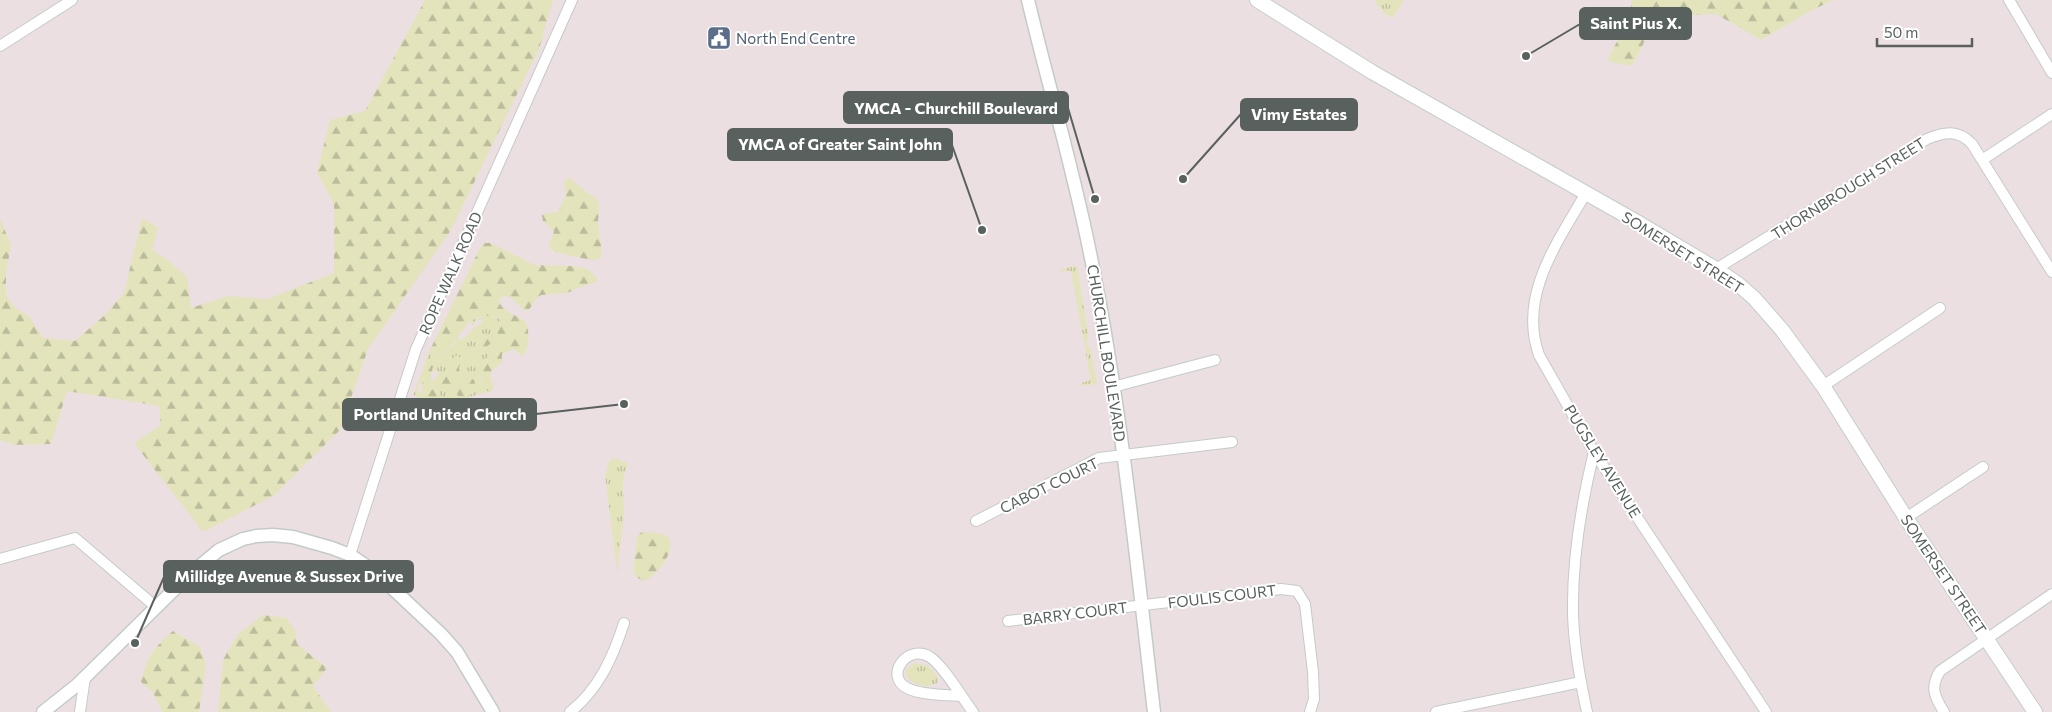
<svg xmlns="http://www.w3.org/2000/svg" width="2052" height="712" font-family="Commissioner,sans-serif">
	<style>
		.grass { fill: url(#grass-tufts) }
		.forest { fill: url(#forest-firs) }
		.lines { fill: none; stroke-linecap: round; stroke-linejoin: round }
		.minor-casing { stroke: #c3cbc8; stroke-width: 12 }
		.tertiary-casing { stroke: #c3cbc8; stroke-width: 15 }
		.secondary-casing { stroke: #c3cdca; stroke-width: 16 }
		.minor { stroke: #fff; stroke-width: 10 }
		.tertiary { stroke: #fff; stroke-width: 12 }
		.secondary { stroke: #fff; stroke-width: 14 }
		.labels { text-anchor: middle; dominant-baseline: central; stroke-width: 4; stroke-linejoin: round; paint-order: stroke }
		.service-label { font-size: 15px; fill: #4e5e75; stroke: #fff; text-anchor: start }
		.street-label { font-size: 15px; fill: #58615d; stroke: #fff }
		.leader { fill: none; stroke: #58615d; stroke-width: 2 }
		.callout-dot { fill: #58615d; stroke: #fff; stroke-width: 2 }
		.callout { fill: #58615d; stroke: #58615d; stroke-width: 2 }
		.callout-label { font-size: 16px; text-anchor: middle; font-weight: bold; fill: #fff }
	</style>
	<defs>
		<pattern id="grass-tufts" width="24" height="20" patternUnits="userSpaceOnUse" patternTransform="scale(1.25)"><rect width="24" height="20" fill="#e3e4bb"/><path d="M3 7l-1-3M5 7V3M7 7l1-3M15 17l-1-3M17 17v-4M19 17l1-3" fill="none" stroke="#bbbc9b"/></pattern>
		<pattern id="forest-firs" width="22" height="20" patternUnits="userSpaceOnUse" patternTransform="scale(1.25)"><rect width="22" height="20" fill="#e3e4bb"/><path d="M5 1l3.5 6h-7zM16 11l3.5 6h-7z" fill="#bbbc9b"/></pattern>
	</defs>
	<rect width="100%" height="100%" fill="#ecdfe2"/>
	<path class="grass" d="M1374,0H1404L1393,18L1384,13Z
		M1077,266L1089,341L1086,342L1087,347H1090L1097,384L1081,386V383L1091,380L1071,271H1060L1061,269Z
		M488,315L502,320L497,336H490L481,340L493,346L492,352L484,361L479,377L487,391H491L443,404L432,403L413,395L422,372V381L417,387C420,398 428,398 437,403L439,393L434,388L431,380L434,381L439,373L437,370L431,373L433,368L424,367L423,369L429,352L441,355L454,345L457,338L460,340C469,337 472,326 481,324L483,319L477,320L472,326V320Z
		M614,458L628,463L623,479L624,514L617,571L605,475L610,460Z
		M915,663L929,666L938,678L937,683C918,693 892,673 915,663Z"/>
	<path class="forest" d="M425,0H553L539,49L451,230L368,349L340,430L273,496L203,532L134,443L161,425L159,406L67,391L51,444L14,445L0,440V219L11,245L6,273V295L16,309L29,316L43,338L75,341L106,314L124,293L142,218L158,228L152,250L166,259L187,277L191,308L227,296L267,299L334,273V204L317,173L330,120L365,111Z
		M1632,0H1834L1814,9L1761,40L1716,14L1657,17L1632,66L1607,61L1629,18Z
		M570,178L586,192L595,197L599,204L598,223L602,253L601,257C598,259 597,260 593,260C589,260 552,252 551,250C547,244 553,237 554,231L543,221L542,215L547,213L558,212L566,195L564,182L566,179Z
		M484,243H490L535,265L573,266L584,268L590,271L598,279L597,282L583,286L567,293L541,295L536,299L529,310H524L511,297L504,296L499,299C499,311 517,315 525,321C530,331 529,344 525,354L522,356L513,349L502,354V362C489,373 488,371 494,387L491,391H487L478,372C482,362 491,357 493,346L490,344L486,347H482L481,344V340L490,336L497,335L498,329L502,323L500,318C495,318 490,315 485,316C458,317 458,357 432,355L429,352L479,250Z
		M457,355L462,359L459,368L460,374L473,379L475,382L472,394L465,397L458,396L453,390L440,386L439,383L452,359Z
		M426,364H430L433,366C431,374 429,384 436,391C439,395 442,395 445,400L444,403L441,404L424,399L422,396V372Z
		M644,532C651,533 663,532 668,537C678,549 656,578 643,581L636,577L633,570L637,537L640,533Z
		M263,615L286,618L295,630L297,644L327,668L313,686L331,712H218L223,660L238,634Z
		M173,631L200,647L206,665L199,712H162L153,692L141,682C146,658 155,646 173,631Z"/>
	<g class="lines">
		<defs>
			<path id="minor" d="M2009,0L2052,73
				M0,46L72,0
				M1982,160L2052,114
				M1586,193C1557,243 1518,296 1539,355L1594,452L1766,712
				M1716,269L1927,139C1944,132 1958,129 1972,144L2052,272
				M1823,386L1940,308
				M1113,387L1215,360
				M1906,518L1983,467
				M976,521L1099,458L1232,442
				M350,555L416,349L572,0
				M0,559L75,538L156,607
				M1008,621L1281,589L1297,591L1305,604L1313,672L1314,699L1310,712
				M961,696C946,695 920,695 907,688C884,676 907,643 930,657C943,665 963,699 973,712
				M80,712L85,677
				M570,712C599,689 613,657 624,623
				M1436,712L1581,682
				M1587,712C1580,680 1574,647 1573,614C1572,559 1581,505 1594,452
				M1944,712C1934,696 1930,687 1940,671L2052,594"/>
			<path id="tertiary" d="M1028,0C1048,84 1073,168 1090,253C1121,404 1136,558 1154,712
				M43,712L77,685L190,574L219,550L243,539L256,536L273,535L293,537L332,548L350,555L375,572L441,634L457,652L493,712"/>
			<path id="secondary" d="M1257,0L1372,72L1637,222L1716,269L1738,284L1754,298L1782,330L1823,386L1906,518L2035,712"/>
		</defs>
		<use href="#minor" class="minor-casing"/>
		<use href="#tertiary" class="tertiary-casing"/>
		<use href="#secondary" class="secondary-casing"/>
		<use href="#minor" class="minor"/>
		<use href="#tertiary" class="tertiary"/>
		<use href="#secondary" class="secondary"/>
	</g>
	<defs>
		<symbol id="civic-square" viewBox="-11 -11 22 22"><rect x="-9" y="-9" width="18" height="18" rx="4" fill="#5c6f8a" stroke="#fff"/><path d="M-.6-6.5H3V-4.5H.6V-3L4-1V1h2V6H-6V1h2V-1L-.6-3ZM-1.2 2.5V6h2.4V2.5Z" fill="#fff"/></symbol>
	</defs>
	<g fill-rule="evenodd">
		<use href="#civic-square" x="705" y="24" width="28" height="28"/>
	</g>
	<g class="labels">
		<g class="service-label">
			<text x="736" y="38">North End Centre</text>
		</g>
		<g class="street-label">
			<text transform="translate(1848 188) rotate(-32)">THORNBROUGH STREET</text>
			<text transform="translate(1683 252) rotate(32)">SOMERSET STREET</text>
			<text transform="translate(450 273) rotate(-66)">ROPE WALK ROAD</text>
			<text transform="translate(1107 353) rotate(81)">CHURCHILL BOULEVARD</text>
			<text transform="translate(1603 461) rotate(58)">PUGSLEY AVENUE</text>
			<text transform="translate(1049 485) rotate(-26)">CABOT COURT</text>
			<text transform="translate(1944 574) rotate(56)">SOMERSET STREET</text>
			<text transform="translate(1222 596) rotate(-7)">FOULIS COURT</text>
			<text transform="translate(1075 613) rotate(-7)">BARRY COURT</text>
		</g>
	</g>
	<path class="leader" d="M1526 56L1580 24M1095 199L1068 108M1183 179L1241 114M982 230L952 145M624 404L536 414M135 643L164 577"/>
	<g class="callout-dot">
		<circle cx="1526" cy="56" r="5"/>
		<circle cx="1095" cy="199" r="5"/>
		<circle cx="1183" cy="179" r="5"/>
		<circle cx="982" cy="230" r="5"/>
		<circle cx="624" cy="404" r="5"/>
		<circle cx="135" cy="643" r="5"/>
	</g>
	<g class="callout">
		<rect x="1580" y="8" width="111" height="31" rx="5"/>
		<rect x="844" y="92" width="224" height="31" rx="5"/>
		<rect x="1241" y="99" width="116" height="31" rx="5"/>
		<rect x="728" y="129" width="224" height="31" rx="5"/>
		<rect x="343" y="399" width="193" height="31" rx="5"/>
		<rect x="164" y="561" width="249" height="31" rx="5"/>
	</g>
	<g class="callout-label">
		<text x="1636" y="29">Saint Pius X.</text>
		<text x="956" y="114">YMCA - Churchill Boulevard</text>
		<text x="1299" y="120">Vimy Estates</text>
		<text x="840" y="150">YMCA of Greater Saint John</text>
		<text x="440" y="420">Portland United Church</text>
		<text x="289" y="582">Millidge Avenue &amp; Sussex Drive</text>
	</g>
	<path d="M1877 38v8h95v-8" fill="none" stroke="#58615d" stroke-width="2.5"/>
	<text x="1884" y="38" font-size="15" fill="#58615d" stroke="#ffffff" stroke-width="4" paint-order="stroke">50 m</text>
</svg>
